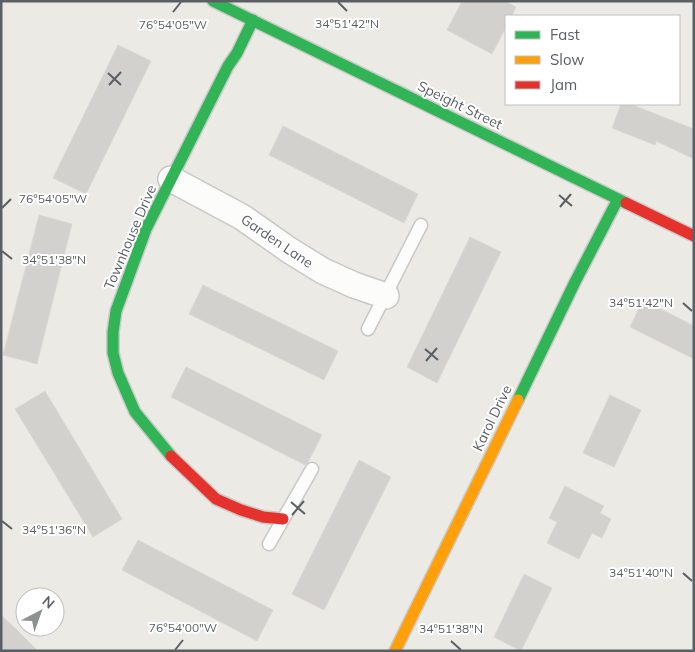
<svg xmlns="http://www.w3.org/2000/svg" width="695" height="652" font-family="Mulish,sans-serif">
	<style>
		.building { fill: #d2d1ce; stroke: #dcd9d4 }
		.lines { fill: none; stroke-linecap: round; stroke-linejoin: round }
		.lane-casing { stroke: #c8c8c8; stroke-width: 15 }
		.street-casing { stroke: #c8c8c8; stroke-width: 28 }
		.fast-casing { stroke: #c9c9c9; stroke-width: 14 }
		.slow-casing { stroke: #c9c9c9; stroke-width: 14 }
		.jam-casing { stroke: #c9c9c9; stroke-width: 14 }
		.lane { stroke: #fcfcfb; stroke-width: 12 }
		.street { stroke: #fcfcfb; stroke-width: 25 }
		.fast { stroke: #30b455; stroke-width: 11 }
		.slow { stroke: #ff9f0a; stroke-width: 11 }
		.jam { stroke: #e5322d; stroke-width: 11 }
		.ticks { fill: none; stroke: #5a5f64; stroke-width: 2 }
		.labels { text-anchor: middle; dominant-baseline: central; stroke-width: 4; stroke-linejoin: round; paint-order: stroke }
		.street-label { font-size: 14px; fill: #5a5f64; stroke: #fff }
		.ticks-label { font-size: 12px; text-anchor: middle; fill: #5a5f64; stroke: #fff; stroke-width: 4; stroke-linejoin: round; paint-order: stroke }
	</style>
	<rect width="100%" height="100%" fill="#eceae5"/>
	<path class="building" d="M462,1H505L516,7L512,16H506V27L492,54L447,30Z
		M118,45L151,61L86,194L53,178Z
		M621,104H630L694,129V159L656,141L655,145L612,128Z
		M283,126L418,194L404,223L269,155Z
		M39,215L72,224L37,364L3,355Z
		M470,237L501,252L437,383L407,367Z
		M203,285L338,351L324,380L189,314Z
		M643,300L694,326V359L630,327Z
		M186,367L322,435L308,462L305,465L171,397Z
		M45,391L122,519L93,537L15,409Z
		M610,395L641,410L614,467L583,453Z
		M359,460L391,477L324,610L292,594Z
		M565,486L604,506L600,513L611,519L602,538L592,533L579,559L547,543L557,522L549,518Z
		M138,540L273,610L257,641L122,570Z
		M524,574L552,588L521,651L494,637Z
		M1,615L17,630L38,651H1Z"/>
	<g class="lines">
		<defs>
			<path id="lane" d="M368,329L421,225
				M269,544L312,469"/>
			<path id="street" d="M171,179L242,217L289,250L323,271L354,285L386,296"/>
			<path id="fast" d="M213,1L626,203
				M518,400L575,282L618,199
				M171,456L135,412L118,373L113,353V332L116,311L146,229L228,66L237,53L253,20"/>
			<path id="slow" d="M395,651L518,400"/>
			<path id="jam" d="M626,203L694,236
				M171,456L216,499L241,510L263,517L283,519"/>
		</defs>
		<use href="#lane" class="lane-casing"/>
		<use href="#street" class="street-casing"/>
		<use href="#fast" class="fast-casing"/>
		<use href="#slow" class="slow-casing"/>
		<use href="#jam" class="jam-casing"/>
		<use href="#lane" class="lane"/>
		<use href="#street" class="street"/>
		<use href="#fast" class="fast"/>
		<use href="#slow" class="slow"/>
		<use href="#jam" class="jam"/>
	</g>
	<path class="ticks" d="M338,2L347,11M173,12L181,2M108,73L121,85M109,85L121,72M559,195L572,206M560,207L571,194M2,208L11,199M2,251L12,259M683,303L692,311M425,349L438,360M426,361L437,348M291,502L305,514M292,515L304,501M2,521L12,529M683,573L692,581M451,641L461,650M175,650L183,640"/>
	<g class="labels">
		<g class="street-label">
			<text transform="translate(460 105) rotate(26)">Speight Street</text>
			<text transform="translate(130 237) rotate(-67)">Townhouse Drive</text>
			<text transform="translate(277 241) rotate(34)">Garden Lane</text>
			<text transform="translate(492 418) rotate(-64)">Karol Drive</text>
		</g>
	</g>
	<g class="ticks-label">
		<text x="347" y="28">34°51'42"N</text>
		<text x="173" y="29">76°54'05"W</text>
		<text x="53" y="203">76°54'05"W</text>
		<text x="54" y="264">34°51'38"N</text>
		<text x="641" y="307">34°51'42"N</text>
		<text x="54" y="534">34°51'36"N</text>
		<text x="641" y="577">34°51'40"N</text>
		<text x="183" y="632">76°54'00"W</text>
		<text x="451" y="633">34°51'38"N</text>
	</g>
	<rect width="695" height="652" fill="none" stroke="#5a5f64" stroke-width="5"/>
	<rect x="505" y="15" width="175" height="90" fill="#ffffff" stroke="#bdbfc1"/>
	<rect x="515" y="31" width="25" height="8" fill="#30b455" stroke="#bdbfc1"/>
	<text x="550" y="40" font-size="15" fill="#5a5f64">Fast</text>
	<rect x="515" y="56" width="25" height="8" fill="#ff9f0a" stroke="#bdbfc1"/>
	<text x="550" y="65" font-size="15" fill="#5a5f64">Slow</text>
	<rect x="515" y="81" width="25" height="8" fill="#e5322d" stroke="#bdbfc1"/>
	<text x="550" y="90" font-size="15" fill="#5a5f64">Jam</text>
	<g transform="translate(40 612) rotate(41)"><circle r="24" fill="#ffffff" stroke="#bdbfc1"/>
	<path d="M0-4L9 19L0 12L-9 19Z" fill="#8d9091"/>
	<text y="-8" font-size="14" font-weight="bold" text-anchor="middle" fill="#5a5f64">N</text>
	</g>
</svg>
